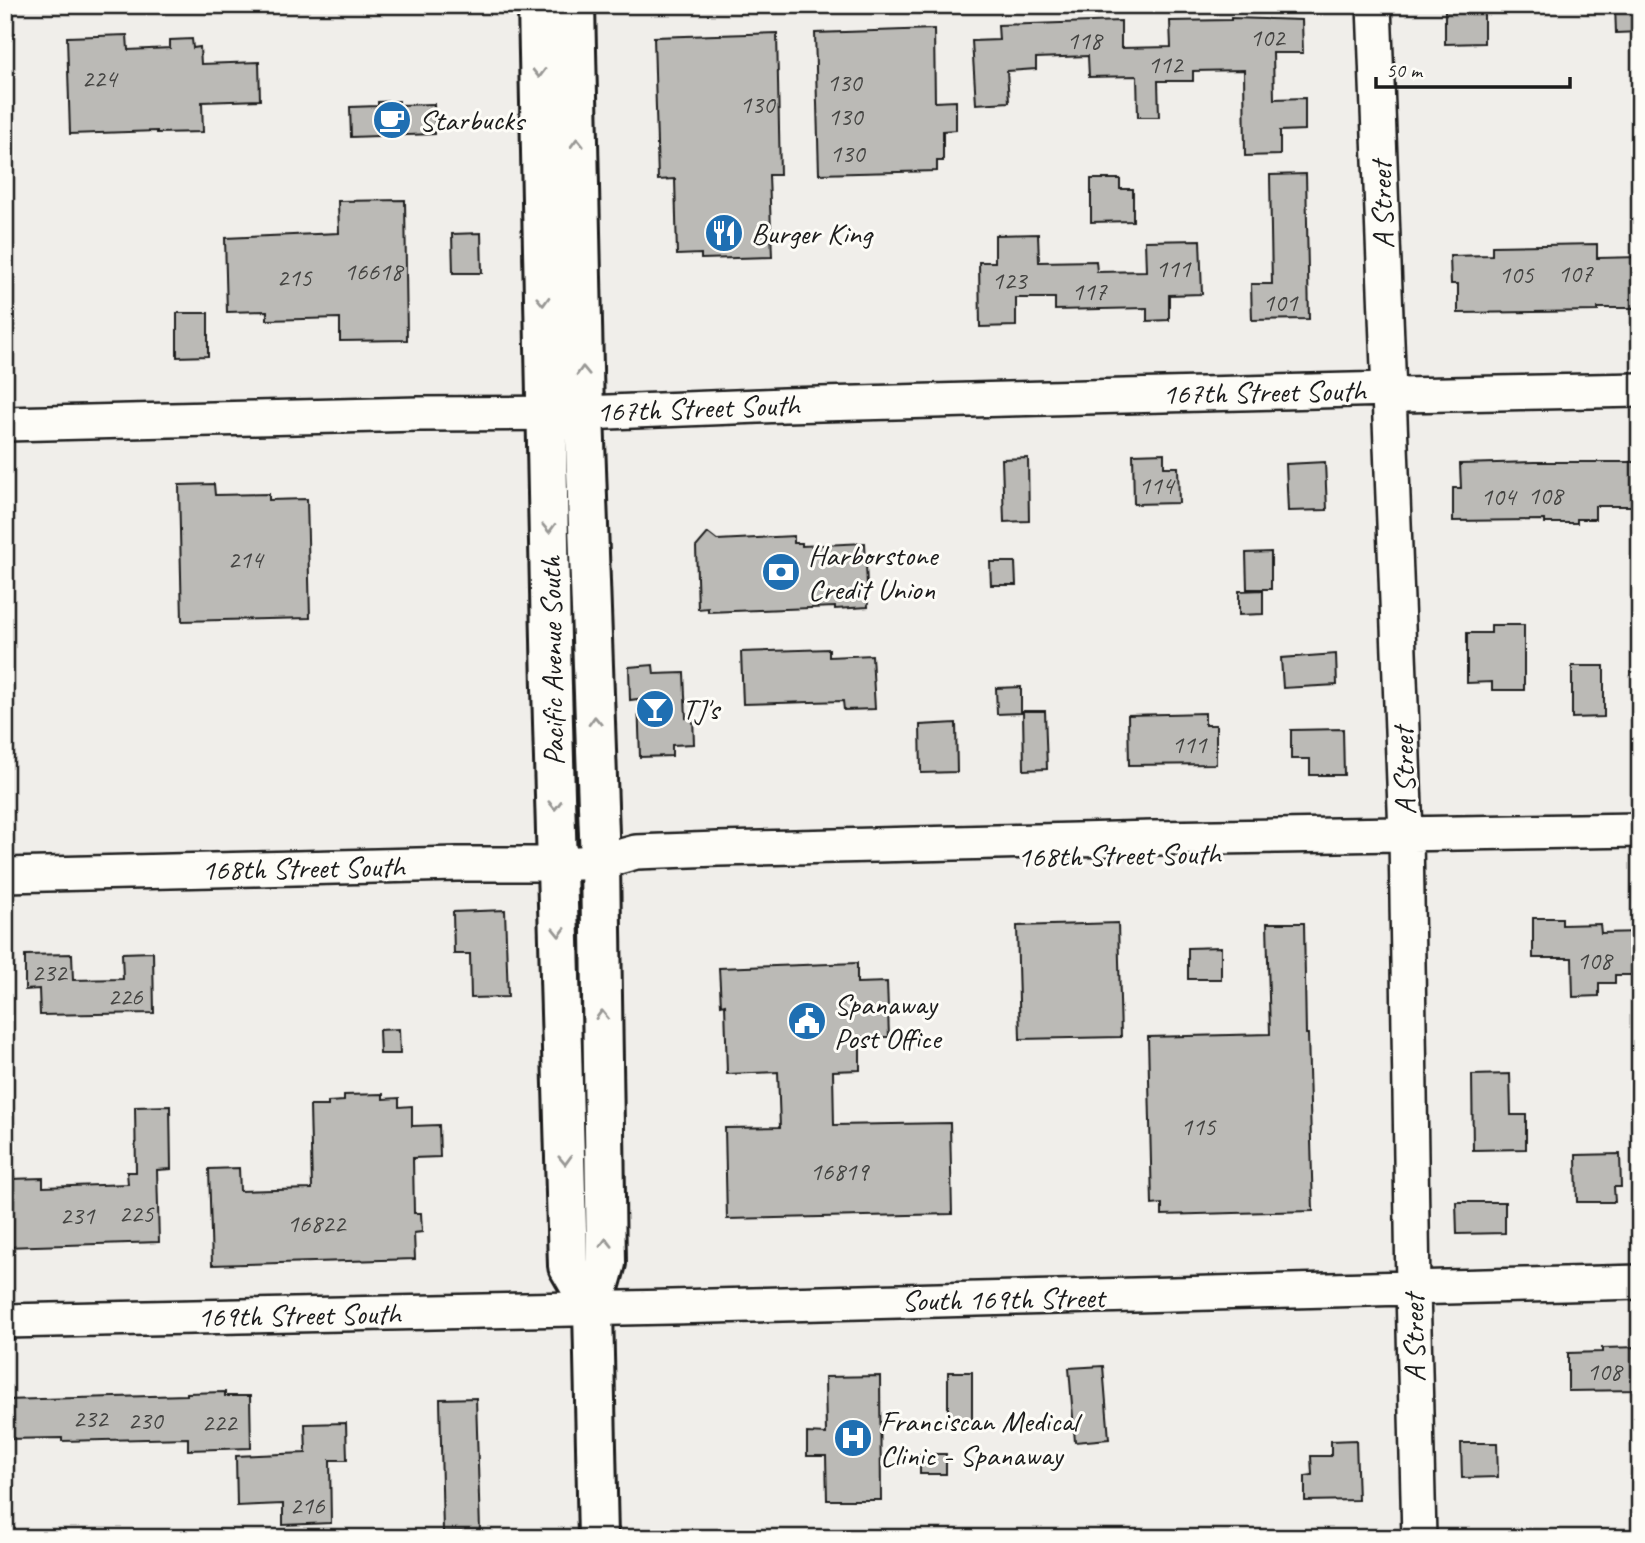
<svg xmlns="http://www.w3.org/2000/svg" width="1645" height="1543" font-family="Caveat,sans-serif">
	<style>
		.building { fill: #bbbab6; stroke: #1c1c1c; stroke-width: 2 }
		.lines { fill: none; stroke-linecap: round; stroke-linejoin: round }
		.minor-casing { stroke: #1c1c1c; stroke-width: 38 }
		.major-casing { stroke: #1c1c1c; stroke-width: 44 }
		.minor { stroke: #fdfcf7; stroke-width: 33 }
		.major { stroke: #fdfcf7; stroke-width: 38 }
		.oneway { stroke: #989794 }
		.labels { text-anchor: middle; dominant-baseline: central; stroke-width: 6; stroke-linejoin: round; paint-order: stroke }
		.number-label { font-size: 26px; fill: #444442 }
		.poi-label { font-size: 30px; fill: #1c1c1c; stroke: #fdfcf7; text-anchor: start }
		.street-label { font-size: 30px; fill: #1c1c1c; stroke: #fdfcf7 }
	</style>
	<rect width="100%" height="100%" fill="#f0eeea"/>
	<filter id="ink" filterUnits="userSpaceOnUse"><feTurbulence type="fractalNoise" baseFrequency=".0143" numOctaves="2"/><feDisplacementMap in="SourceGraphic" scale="14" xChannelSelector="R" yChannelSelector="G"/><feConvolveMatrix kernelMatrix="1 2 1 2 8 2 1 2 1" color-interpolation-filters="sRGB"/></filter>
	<g filter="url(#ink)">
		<path class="building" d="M1445,5H1484V43L1445,44Z
			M1615,5H1640V32L1616,33Z
			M1231,18L1302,20L1303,53H1273L1274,99L1305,98V130L1280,131V155L1245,156L1244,70L1193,71V81H1158L1159,117H1138L1137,76L1089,77L1088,56L1036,58V69L1007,71L1009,102L976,104L972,41L999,40L998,25L1121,21V48L1171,47L1170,21L1231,20Z
			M934,29L935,102L956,101V130L943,131V161H937V171L819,174L815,33Z
			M777,33L780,175H769L772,257L701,259V254L677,255L675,179L658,180L654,37Z
			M127,35L128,50L170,48V40L192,39L193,48L200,47L201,64L259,62L260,100L202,102L203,132L157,133V131L70,134L67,37Z
			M399,101V105L434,104L435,134L351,137L350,107L378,106V102Z
			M1306,174L1309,319L1252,320L1251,284H1272L1270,175Z
			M1091,179H1120V189H1133V221L1091,222Z
			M405,200L407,340L340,341V318L267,320V311L227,312L225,238L339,233L338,201Z
			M481,233L482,273H453L452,234Z
			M1038,234L1039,262L1096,261L1097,272L1146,271L1145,241L1200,240L1202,294L1169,295V320L1147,321V308L1055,310V298H1016V326L980,327L979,262H995V235Z
			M1597,244V258L1640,257V308H1598V311L1458,313V284H1451L1450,256L1492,255V246Z
			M177,313H208V356L177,357Z
			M1164,453V467H1178L1179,503L1134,504L1133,454Z
			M1028,458L1029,521L1004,522L1002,459Z
			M1325,462L1327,510L1288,511L1286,464Z
			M1534,462H1640V506H1595V519H1577V523H1545V520L1453,521V488H1461L1460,464Z
			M214,484L215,495L269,494V500L307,499L310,618L182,621L179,485Z
			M708,533L717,540L794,536V543H802V546L865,543L868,607L835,609V607L708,612V608L698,609L696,547Z
			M1271,552V589H1247L1246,553Z
			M990,562H1015L1016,585H991Z
			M1263,590V614L1239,615V591Z
			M1491,625H1524V690H1492V682L1467,683V633H1491Z
			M829,649V657L872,655L875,709L844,710L843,701L743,704L741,652Z
			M1336,654L1337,685L1283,688L1281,658Z
			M653,665L654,674L684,673L686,718L693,717L694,744L672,745V756L640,757L638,699L630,700L629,667Z
			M1572,666H1604V717L1572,718Z
			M1021,687V713L997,714L996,688Z
			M1023,711H1045L1047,769L1024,770Z
			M1205,713V725H1216V764L1129,765L1128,715Z
			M956,723L957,772L921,773L920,725Z
			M1343,729L1344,775H1310V759H1291V730Z
			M505,910L508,997L471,998L470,954H454L453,912Z
			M1533,918H1562V925L1600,924L1601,933L1640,932V975H1615V983H1599V996L1573,997L1572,958H1533Z
			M1118,923L1121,1037L1020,1039L1017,926Z
			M1267,923H1304L1306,1034H1308L1313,1211L1162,1215V1204L1152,1205L1148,1037L1270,1034Z
			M1221,947V979H1188V948Z
			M153,952L154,1013L40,1015L39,989L25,990V955L72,954L73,980L123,979L122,953Z
			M857,963V983L887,982L889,1037H860V1070L833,1071L834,1125L950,1123L952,1214L727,1219L725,1128L780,1127L778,1072L727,1074L725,1004L721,1005L719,968Z
			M399,1029L400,1054H380L379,1030Z
			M1510,1074L1511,1115H1526V1149L1473,1150L1472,1075Z
			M383,1094V1099L399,1098V1107L412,1106V1126L439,1125L440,1157L413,1158L414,1213H421L422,1232L414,1233L415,1259L212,1265L209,1169L239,1168L240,1191L312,1189L310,1106H328V1102L344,1101V1095Z
			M170,1106L171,1169L157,1170L159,1242L5,1247V1212H9V1179L43,1178V1187L128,1184L127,1172H136L135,1107Z
			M1620,1154L1621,1187H1614L1615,1202H1577L1576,1155Z
			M1456,1202H1505V1233L1457,1234Z
			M1640,1347V1390L1568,1391V1353L1602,1352V1348Z
			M1103,1366L1109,1439L1075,1442L1069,1368Z
			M948,1372H972V1424H948Z
			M880,1376L881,1500H827L826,1456H807V1433L826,1434L825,1377Z
			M225,1392V1396H250L251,1448L188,1450V1438L62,1441V1438L5,1439V1400L187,1395V1393Z
			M476,1398L480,1531L443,1532L440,1399Z
			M346,1423L347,1460H330L331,1523L283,1525V1504L237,1506L236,1456L306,1453L305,1424Z
			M1356,1440L1358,1500L1305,1501V1476L1312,1475L1311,1456H1331V1441Z
			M1461,1443H1497L1498,1477L1462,1478Z
			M920,1454H946V1474H920Z"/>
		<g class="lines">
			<defs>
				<path id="minor" d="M1374,5L1406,834L1413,1288L1419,1538
					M5,424L419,414L584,413L784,405L1390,389L1402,395L1640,390
					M5,875L457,864H557L600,862L636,852L718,849L1153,838L1640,830
					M5,1321L671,1307L1640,1282"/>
				<path id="major" d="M538,5C545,425 555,846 568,1266L593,1309
					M575,5L584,413L600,862L606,1263L593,1309L598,1538"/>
			</defs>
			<use href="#minor" class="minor-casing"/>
			<use href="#major" class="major-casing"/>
			<use href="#minor" class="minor"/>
			<use href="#major" class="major"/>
		</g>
		<defs><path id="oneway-chevron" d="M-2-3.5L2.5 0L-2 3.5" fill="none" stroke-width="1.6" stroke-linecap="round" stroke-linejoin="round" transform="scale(1.75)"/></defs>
		<g class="oneway">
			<use href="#oneway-chevron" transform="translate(539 73) rotate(89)"/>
			<use href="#oneway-chevron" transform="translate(577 143) rotate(-91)"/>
			<use href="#oneway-chevron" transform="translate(543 301) rotate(88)"/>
			<use href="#oneway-chevron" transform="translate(583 371) rotate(-92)"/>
			<use href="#oneway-chevron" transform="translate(549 528) rotate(88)"/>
			<use href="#oneway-chevron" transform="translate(595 721) rotate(-92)"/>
			<use href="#oneway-chevron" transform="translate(555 805) rotate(89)"/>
			<use href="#oneway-chevron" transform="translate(559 932) rotate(89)"/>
			<use href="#oneway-chevron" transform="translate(602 1015) rotate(-91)"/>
			<use href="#oneway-chevron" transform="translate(565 1160) rotate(88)"/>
			<use href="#oneway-chevron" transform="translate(606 1243) rotate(-91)"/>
		</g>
	</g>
	<defs>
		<symbol id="cafe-disc" viewBox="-11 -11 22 22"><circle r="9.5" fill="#1f6fb2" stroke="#fdfcf7"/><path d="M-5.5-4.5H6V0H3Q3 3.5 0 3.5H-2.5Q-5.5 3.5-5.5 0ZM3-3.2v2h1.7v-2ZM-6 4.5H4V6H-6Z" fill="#fff"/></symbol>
		<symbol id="restaurant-disc" viewBox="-11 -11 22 22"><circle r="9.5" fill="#1f6fb2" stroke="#fdfcf7"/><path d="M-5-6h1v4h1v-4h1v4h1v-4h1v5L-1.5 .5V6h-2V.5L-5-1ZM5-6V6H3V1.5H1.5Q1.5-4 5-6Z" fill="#fff"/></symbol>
		<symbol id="bank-disc" viewBox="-11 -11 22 22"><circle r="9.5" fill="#1f6fb2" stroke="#fdfcf7"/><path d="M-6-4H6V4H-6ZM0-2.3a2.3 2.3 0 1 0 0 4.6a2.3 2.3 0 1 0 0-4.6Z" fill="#fff"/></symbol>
		<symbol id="bar-disc" viewBox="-11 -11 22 22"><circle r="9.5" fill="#1f6fb2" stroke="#fdfcf7"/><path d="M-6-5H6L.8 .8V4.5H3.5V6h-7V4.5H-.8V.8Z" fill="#fff"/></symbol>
		<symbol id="civic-disc" viewBox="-11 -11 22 22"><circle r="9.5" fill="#1f6fb2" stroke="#fdfcf7"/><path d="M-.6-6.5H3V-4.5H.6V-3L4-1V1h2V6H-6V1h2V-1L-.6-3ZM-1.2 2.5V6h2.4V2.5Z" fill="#fff"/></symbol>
		<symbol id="hospital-disc" viewBox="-11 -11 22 22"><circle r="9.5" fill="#1f6fb2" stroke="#fdfcf7"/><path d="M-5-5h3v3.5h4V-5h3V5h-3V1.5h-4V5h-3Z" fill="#fff"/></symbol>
	</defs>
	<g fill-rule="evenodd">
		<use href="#cafe-disc" x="370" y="98" width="44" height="44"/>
		<use href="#restaurant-disc" x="702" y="211" width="44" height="44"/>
		<use href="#bank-disc" x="759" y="550" width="44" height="44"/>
		<use href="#bar-disc" x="633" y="687" width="44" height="44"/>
		<use href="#civic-disc" x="785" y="999" width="44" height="44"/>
		<use href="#hospital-disc" x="831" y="1416" width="44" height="44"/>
	</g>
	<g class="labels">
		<g class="number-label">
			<text x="1267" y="37">102</text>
			<text x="1084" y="40">118</text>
			<text x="1165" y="64">112</text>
			<text x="99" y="78">224</text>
			<text x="844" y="82">130</text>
			<text x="757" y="104">130</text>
			<text x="845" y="116">130</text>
			<text x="847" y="153">130</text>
			<text x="1173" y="268">111</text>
			<text x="373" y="271">16618</text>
			<text x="1575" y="273">107</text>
			<text x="1516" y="274">105</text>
			<text x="294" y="277">215</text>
			<text x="1009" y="280">123</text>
			<text x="1089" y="291">117</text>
			<text x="1280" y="302">101</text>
			<text x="1156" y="485">114</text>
			<text x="1545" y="495">108</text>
			<text x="1498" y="496">104</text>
			<text x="245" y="559">214</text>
			<text x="1189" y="744">111</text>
			<text x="1594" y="960">108</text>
			<text x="49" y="972">232</text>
			<text x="125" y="996">226</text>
			<text x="1198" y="1126">115</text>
			<text x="839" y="1171">16819</text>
			<text x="136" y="1213">225</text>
			<text x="77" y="1215">231</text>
			<text x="316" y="1223">16822</text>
			<text x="1604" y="1371">108</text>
			<text x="90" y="1418">232</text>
			<text x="145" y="1420">230</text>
			<text x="219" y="1422">222</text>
			<text x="307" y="1505">216</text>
		</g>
		<g class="poi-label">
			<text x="419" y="120">Starbucks</text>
			<text x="751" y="233">Burger King</text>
			<text x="808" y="555">Harborstone<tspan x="808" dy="34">Credit Union</tspan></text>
			<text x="682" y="709">TJ's</text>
			<text x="834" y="1004">Spanaway<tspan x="834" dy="34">Post Office</tspan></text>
			<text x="880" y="1421">Franciscan Medical<tspan x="880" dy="34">Clinic - Spanaway</tspan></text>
		</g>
		<g class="street-label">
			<text transform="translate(1382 205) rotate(-92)">A Street</text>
			<text transform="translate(1264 392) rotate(-1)">167th Street South</text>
			<text transform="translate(698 408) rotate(-2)">167th Street South</text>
			<text transform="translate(552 661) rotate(-91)">Pacific Avenue South</text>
			<text transform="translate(1404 771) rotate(-92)">A Street</text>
			<text transform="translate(1119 855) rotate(-1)">168th Street South</text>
			<text transform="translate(303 868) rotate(-1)">168th Street South</text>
			<text transform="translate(1003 1299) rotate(-1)">South 169th Street</text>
			<text transform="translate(299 1315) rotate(-1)">169th Street South</text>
			<text transform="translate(1414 1338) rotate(-91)">A Street</text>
		</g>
	</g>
	<rect width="1645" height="1543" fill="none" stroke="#fdfcf7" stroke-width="28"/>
	<rect x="14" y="14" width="1617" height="1515" fill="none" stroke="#1c1c1c" stroke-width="2.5" filter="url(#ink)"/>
	<path d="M1376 77v10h194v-10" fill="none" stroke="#1c1c1c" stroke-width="3.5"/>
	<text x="1386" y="77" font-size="21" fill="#1c1c1c" stroke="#fdfcf7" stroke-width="5" paint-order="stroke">50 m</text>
</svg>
